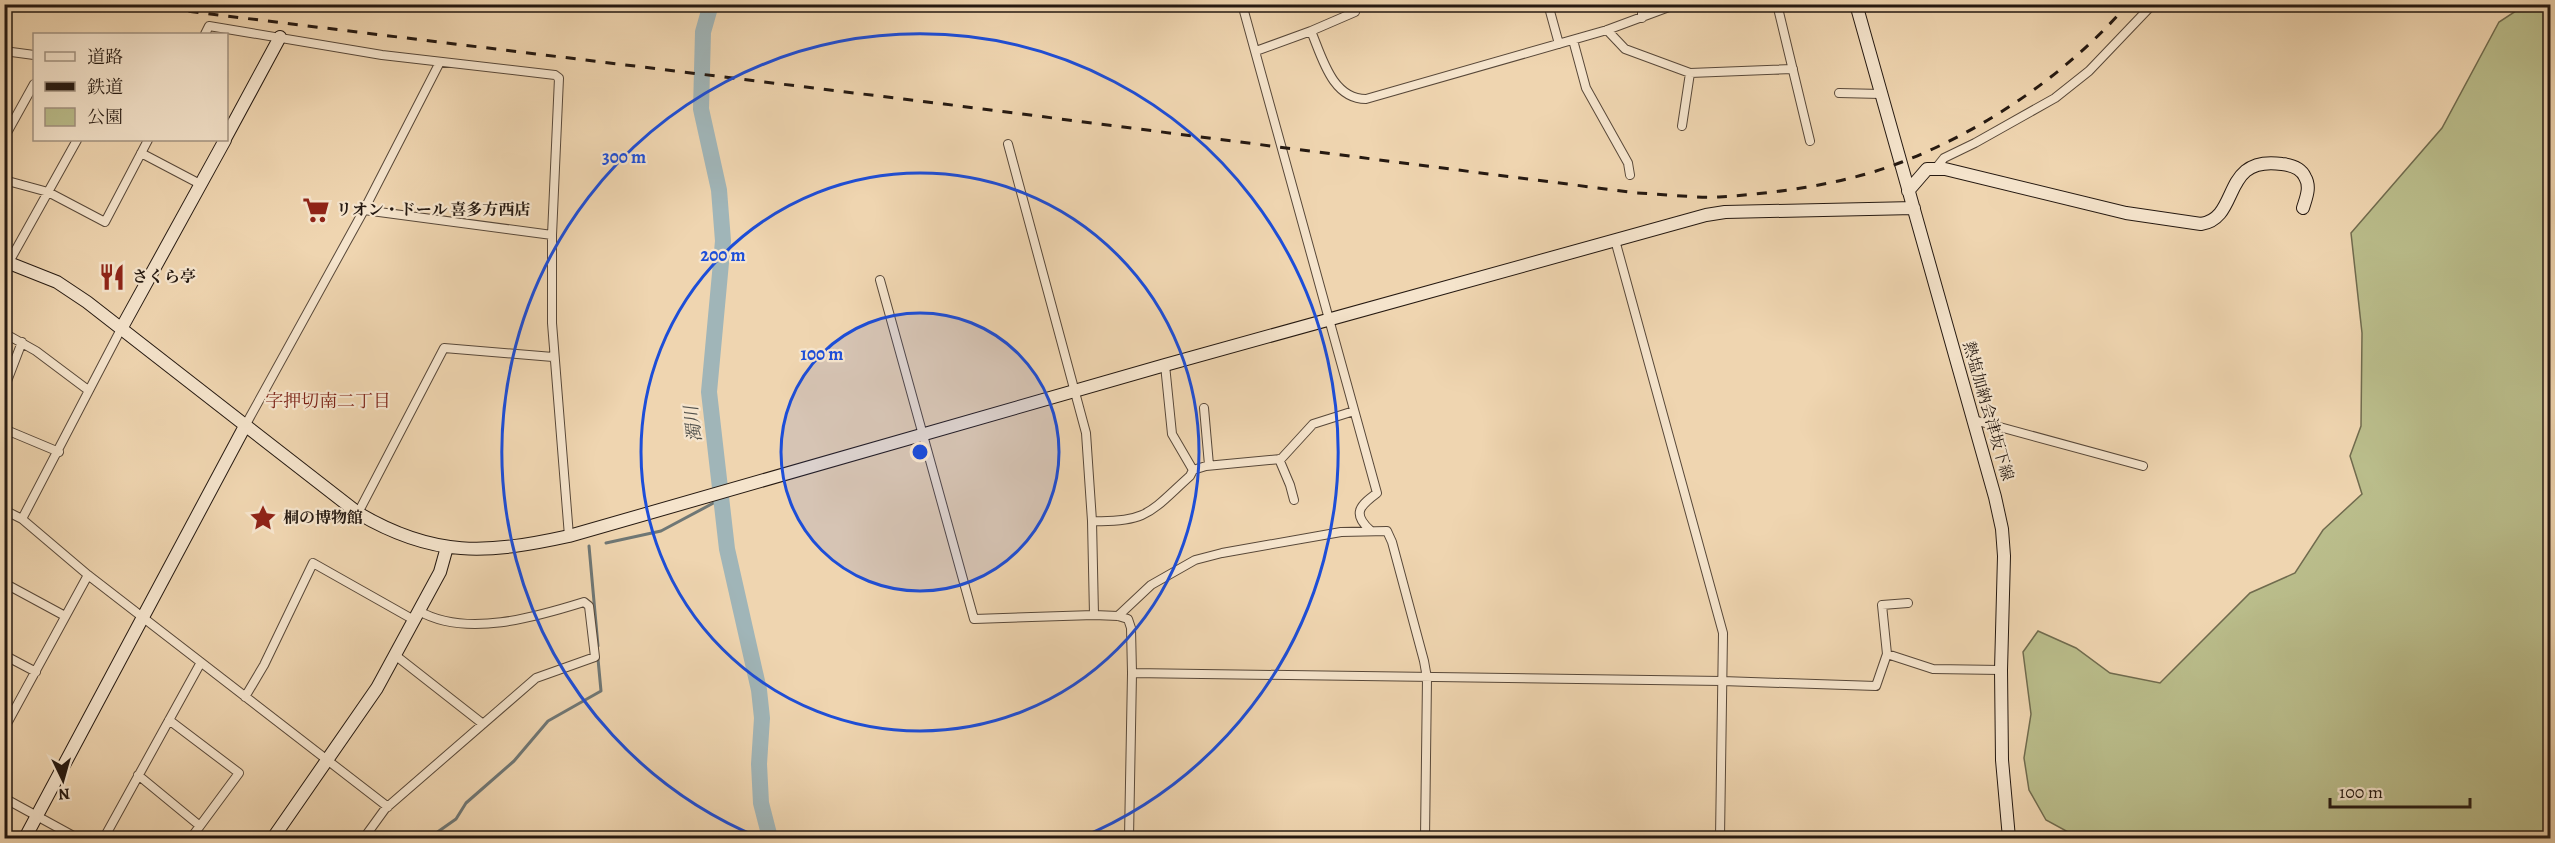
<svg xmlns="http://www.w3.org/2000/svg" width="2555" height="843" font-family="Alegreya,'Noto Serif JP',serif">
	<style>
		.green { fill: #babd8b; stroke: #706b4e; stroke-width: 1.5 }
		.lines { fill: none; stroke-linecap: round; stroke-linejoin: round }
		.stream { stroke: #6f7775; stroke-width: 3 }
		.river { stroke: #a0b5b8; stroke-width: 16 }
		.street-casing { stroke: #584839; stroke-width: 10 }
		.secondary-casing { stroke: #251911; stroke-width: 14 }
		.street { stroke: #f5e4cc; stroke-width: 8 }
		.secondary { stroke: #f5e4cc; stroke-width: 12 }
		.rail { stroke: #251911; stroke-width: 3; stroke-dasharray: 10 10; stroke-linecap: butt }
		.ring { fill: none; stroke: #1d4ed8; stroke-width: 3 }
		.labels { text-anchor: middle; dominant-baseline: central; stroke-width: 4.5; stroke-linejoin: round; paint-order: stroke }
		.poi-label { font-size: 16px; font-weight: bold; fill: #251911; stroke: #f5e4cc; text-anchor: start }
		.street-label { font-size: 16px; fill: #251911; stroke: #f5e4cc }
		.neighbourhood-label { font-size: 18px; fill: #7a1f14; stroke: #f5e4cc }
		.water-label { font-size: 18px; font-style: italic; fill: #50504b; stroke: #f5e4cc }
		.centre { fill: #1d4ed8; stroke: #f5e4cc; stroke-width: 3 }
		.ring-label { font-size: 18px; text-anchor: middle; font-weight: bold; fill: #1d4ed8; stroke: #f5e4cc; stroke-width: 4.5; stroke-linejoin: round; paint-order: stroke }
	</style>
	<rect width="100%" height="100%" fill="#efd5b0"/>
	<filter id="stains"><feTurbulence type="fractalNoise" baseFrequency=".00333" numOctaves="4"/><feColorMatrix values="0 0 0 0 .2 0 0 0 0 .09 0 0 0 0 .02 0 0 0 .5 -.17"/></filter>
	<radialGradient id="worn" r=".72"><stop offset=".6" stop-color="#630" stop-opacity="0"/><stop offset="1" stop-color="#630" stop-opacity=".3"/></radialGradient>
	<path class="green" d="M2525,5H2550V838H2079L2046,820L2029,790L2024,758L2031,714L2023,652L2038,631L2076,648L2110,673L2160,683L2250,593L2295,573L2323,530L2362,494L2350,456L2361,426L2362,333L2351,233L2442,128L2499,22Z"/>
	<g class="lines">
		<path class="stream" d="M606,543L661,531L721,499
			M589,546L598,646
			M429,838L456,819L466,803L514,761L548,721L601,691L598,659"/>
		<path class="river" d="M711,4L703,32L701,109L719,190L723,241L709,392L727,549L759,690L762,718L759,764L761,803L770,838"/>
		<defs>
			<path id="street" d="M1242,4L1377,493C1361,505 1351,513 1370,530
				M1548,4L1559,44
				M1777,4L1810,141
				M1642,18V4
				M1607,30L1625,49L1690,73L1793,69
				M1311,31L1355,12
				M205,34L209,26L382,55L555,75L559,78L552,235V323L569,536
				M1573,40L1586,88L1628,163L1630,175
				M4,51L34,55
				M1256,51L1311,31C1322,57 1332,99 1366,99L1607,30L1677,4
				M1839,93L1881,94
				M1682,126L1690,73
				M4,138L34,84
				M1008,144L1086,433L1092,521L1094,615
				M141,153L200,184
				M1936,168L1944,158L1975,143L2055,98L2089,71L2153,4
				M4,180L48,192L105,222L148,140
				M364,210L552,235
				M1615,240L1723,633L1720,838
				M9,262L77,140
				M880,280L974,619L1094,615L1118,616L1128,619L1131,628L1132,673L1129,838
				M121,329L22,519L88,575L388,807
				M4,333L36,351L88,390
				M4,389L22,342
				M1204,408L1209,465
				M1974,420L2143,466
				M245,426L364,210L440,62
				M4,429L59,452
				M1279,459L1290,485L1294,500
				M1193,470L1206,466L1281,459L1313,424L1354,411
				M4,510L22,519
				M358,513L444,348L553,357
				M1092,521C1148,523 1151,511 1190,476L1193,470L1172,434L1165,365
				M4,583L65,616
				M1118,616L1151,585L1195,560L1222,553L1341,532L1387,531L1392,542L1424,661L1427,678L1425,838
				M1887,654L1882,605L1908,603
				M4,655L36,672
				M395,655L483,724
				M1132,673L1722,681L1876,686L1887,654L1933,669L2001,670
				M245,697L264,665L313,563L414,620
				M169,720L239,773L191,838
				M4,729L88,575
				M138,775L200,826
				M4,798L77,838
				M104,838L200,664
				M364,838L385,809L536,678L595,657L589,606L584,602C536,617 466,638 419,611"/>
			<path id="secondary" d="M1856,4L1995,497L2002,529L2004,556L2001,670L2002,760L2009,838
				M226,137L280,37
				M1908,191L1927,169H1945L2126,213L2201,224C2241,218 2220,155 2282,164C2291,165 2301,168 2305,177C2311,187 2306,198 2303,208
				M4,261L57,282L87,302L358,513C434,558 487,554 569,536L1165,365L1706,215L1725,212L1914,208
				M121,329L225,140
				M25,838L245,426
				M273,838L377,688L440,572L447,547"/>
		</defs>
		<use href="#street" class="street-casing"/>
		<use href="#secondary" class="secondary-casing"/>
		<use href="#street" class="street"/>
		<use href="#secondary" class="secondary"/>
		<path class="rail" d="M129,4L944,104L1637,193C1664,194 1692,198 1719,197C1779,193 1846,184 1902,162C1987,129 2068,73 2128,4"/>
	</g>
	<circle cx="920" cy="452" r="139" fill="#1d4ed8" fill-opacity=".12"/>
	<g class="ring">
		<circle cx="920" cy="452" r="139"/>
		<circle cx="920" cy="452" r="279"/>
		<path d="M760 838A418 418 0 1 1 1080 838"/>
	</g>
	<defs>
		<symbol id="supermarket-bare" viewBox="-9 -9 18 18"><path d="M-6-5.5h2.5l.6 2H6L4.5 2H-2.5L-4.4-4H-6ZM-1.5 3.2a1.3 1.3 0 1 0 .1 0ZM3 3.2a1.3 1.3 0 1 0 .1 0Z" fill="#8f2418" stroke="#f5e4cc" stroke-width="2.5" paint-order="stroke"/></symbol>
		<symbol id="restaurant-bare" viewBox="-9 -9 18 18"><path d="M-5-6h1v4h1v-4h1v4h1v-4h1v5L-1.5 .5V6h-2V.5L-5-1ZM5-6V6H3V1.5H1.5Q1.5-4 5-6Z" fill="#8f2418" stroke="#f5e4cc" stroke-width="2.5" paint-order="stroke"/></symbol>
		<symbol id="sight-bare" viewBox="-9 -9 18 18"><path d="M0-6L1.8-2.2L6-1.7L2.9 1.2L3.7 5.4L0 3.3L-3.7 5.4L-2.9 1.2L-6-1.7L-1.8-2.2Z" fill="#8f2418" stroke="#f5e4cc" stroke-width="2.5" paint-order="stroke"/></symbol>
	</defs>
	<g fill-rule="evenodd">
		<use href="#supermarket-bare" x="297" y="191" width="38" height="38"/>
		<use href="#restaurant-bare" x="93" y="258" width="38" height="38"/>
		<use href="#sight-bare" x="244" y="499" width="38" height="38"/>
	</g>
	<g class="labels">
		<g class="poi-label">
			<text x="336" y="210">リオン・ドール 喜多方西店</text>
			<text x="132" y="277">さくら亭</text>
			<text x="283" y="518">桐の博物館</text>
		</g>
		<g class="street-label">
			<text transform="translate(1988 411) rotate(74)">熱塩加納会津坂下線</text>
		</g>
		<g class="neighbourhood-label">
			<text x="328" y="401">字押切南二丁目</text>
		</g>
		<g class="water-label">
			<text transform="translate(693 424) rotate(-97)">濁川</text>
		</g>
	</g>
	<circle cx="920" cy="452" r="9" class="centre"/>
	<g class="ring-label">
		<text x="624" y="163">300 m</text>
		<text x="723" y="261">200 m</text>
		<text x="822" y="360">100 m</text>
	</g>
	<rect width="2555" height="843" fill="none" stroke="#efd5b0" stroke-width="24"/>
	<rect x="6" y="6" width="2543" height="831" fill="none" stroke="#251911" stroke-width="3"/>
	<rect x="12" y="12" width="2531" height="819" fill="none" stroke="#251911" stroke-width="1.5"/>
	<rect x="33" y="33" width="195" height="108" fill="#f5e4cc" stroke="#a29381" stroke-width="1.5"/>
	<rect x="45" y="52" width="30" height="9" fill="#f5e4cc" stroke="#a29381" stroke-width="1.5"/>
	<text x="87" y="63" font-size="18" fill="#251911">道路</text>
	<rect x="45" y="82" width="30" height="9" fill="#251911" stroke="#a29381" stroke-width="1.5"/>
	<text x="87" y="93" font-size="18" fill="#251911">鉄道</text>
	<rect x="45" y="108" width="30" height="18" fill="#babd8b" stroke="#a29381" stroke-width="1.5"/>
	<text x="87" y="123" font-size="18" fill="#251911">公園</text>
	<g transform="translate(63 780) rotate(175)" stroke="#f5e4cc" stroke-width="4.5" paint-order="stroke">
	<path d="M0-4.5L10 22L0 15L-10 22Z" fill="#251911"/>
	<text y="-9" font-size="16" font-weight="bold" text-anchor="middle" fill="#251911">N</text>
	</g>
	<path d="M2330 798v9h140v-9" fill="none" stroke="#251911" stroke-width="3"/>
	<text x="2339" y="798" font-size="18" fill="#251911" stroke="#f5e4cc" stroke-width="4.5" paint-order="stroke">100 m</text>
	<rect width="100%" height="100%" filter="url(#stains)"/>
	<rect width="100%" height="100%" fill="url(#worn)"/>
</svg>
